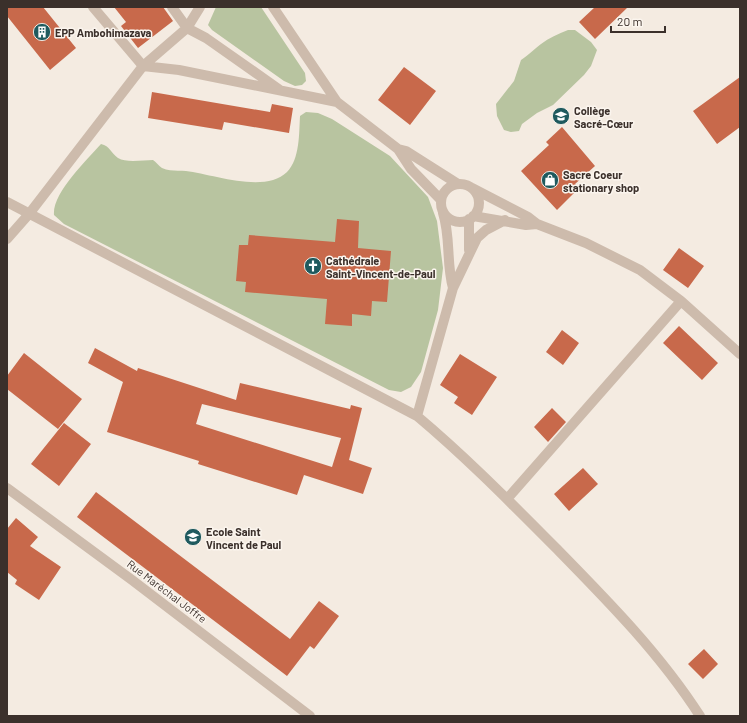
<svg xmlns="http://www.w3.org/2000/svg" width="747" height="723" font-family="Barlow,sans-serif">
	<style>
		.green { fill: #b8c4a0 }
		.building { fill: #c8694b; fill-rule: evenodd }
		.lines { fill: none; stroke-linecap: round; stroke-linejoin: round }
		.minor { stroke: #cdbbac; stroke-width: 10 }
		.labels { text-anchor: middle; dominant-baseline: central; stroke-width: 3; stroke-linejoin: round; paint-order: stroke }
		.poi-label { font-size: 11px; font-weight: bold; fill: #3b302b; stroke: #fbf5ee; text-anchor: start }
		.street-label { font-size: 11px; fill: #3b302b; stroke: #fbf5ee }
	</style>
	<rect width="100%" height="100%" fill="#f4ebe1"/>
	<path class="green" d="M216,7H261L305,73L306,81L302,85L295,86L284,81L212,30L208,25Z
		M568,30H575L591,42L597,50L591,66L584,75L553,105L537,113L522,124L519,131L511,132L504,130L497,116L496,104L514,81L521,60C529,55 534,49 541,44C549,38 558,34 568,30Z
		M306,112L318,113L332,119L390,156L428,197L437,221L443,268L438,310L421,372L411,387L401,392L389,390L64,224L54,215C52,193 87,160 101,144C110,146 111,153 118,158C126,163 143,160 153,160C156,162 159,166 162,168C170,172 178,170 186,171C212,174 265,194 287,172C300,159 299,133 300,116Z"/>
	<path class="building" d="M7,7H43L76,48L50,70L7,16Z
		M114,7H163L173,21L138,48L121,26L126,22Z
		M595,7H628L595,39L579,22Z
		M404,67L436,91L410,125L378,100Z
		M740,77V127L717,144L693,111Z
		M152,92L270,112L272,104L293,108L289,133L224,122L222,130L148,118Z
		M562,127L595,166L575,184L579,188L557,210L521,171L549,145L546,142Z
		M337,219L359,221L358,248L391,251L387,302L372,301L371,316L352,314V326L325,324L327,299L245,292L246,282L236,281L239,245H248L249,235L335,242Z
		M679,248L704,266L688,288L663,270Z
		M679,326L718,363L702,380L663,343Z
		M562,330L579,343L563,365L546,352Z
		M95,348L137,371L138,368L236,400L240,383L350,409L351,405L362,408L349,460L372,468L363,494L304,475L297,495L198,464L199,461L107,432L123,382L88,363ZM202,404L341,438L332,467L196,424Z
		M24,353L82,399L58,429L7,389V376Z
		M460,354L497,377L472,415L454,403L458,397L440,385Z
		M552,408L566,422L548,442L534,427Z
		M64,423L91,444L59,486L31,464Z
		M583,468L598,484L569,511L554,494Z
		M96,492L290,639L319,601L339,616L314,649L310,646L287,676L77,517Z
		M16,518L38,537L30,546L61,567L39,600L15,584L17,580L7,572V529Z
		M704,649L718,664L703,679L688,664Z"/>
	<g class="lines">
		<path class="minor" d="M93,7L143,66L179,70L337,102L398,149L411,169L441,200
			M172,7L187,28L206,38L280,90
			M273,7L337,102
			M398,149L406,151L458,184
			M441 203a19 19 0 1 1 38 0a19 19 0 1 1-38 0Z
			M472,188L528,217L537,224L586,243L640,270L681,301L740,354
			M7,202L417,416C467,458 512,504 558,550C609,602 661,655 700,716
			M443,213C451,238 446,263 453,288
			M473,216L526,225L537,224
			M469,219V250
			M7,239L29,214L143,66L187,28L200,7
			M417,416L453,288L477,238L486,230L505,220
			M7,488L132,580L310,716
			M507,499L681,301"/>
	</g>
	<defs>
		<symbol id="building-disc" viewBox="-11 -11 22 22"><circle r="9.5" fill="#1f5a5e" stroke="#fbf5ee"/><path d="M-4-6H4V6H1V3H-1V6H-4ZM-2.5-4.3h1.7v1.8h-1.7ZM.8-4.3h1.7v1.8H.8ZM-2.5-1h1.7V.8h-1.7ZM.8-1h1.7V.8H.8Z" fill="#fff"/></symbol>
		<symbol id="school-disc" viewBox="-11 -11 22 22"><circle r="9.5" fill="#1f5a5e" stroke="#fbf5ee"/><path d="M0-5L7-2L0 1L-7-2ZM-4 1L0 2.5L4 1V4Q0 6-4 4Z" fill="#fff"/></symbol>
		<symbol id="shop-disc" viewBox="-11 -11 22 22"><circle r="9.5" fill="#1f5a5e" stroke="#fbf5ee"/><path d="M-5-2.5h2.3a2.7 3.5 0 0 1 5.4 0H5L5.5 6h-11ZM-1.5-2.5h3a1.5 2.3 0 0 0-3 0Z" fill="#fff"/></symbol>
		<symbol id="church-disc" viewBox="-11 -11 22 22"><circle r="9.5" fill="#1f5a5e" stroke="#fbf5ee"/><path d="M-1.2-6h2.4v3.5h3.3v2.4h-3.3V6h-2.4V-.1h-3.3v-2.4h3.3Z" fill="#fff"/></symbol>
	</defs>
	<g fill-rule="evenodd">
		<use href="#building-disc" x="32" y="22" width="20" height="20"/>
		<use href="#school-disc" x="551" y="106" width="20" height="20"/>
		<use href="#shop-disc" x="540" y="170" width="20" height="20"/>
		<use href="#church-disc" x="303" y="256" width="20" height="20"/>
		<use href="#school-disc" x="183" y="527" width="20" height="20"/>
	</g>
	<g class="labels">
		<g class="poi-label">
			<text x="55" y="32">EPP Ambohimazava</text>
			<text x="574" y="110">Collège<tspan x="574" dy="13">Sacré-Cœur</tspan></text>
			<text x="563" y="174">Sacre Coeur<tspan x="563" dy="13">stationary shop</tspan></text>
			<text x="326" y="260">Cathédrale<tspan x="326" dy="13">Saint-Vincent-de-Paul</tspan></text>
			<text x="206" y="531">Ecole Saint<tspan x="206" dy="13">Vincent de Paul</tspan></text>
		</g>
		<g class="street-label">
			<text transform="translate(167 591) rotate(37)">Rue Maréchal Joffre</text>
		</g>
	</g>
	<rect width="747" height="723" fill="none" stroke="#3b302b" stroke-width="16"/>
	<path d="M611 26v6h54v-6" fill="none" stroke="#3b302b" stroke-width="2"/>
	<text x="617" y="26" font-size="12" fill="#3b302b" stroke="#fbf5ee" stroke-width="3" paint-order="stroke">20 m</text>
</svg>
